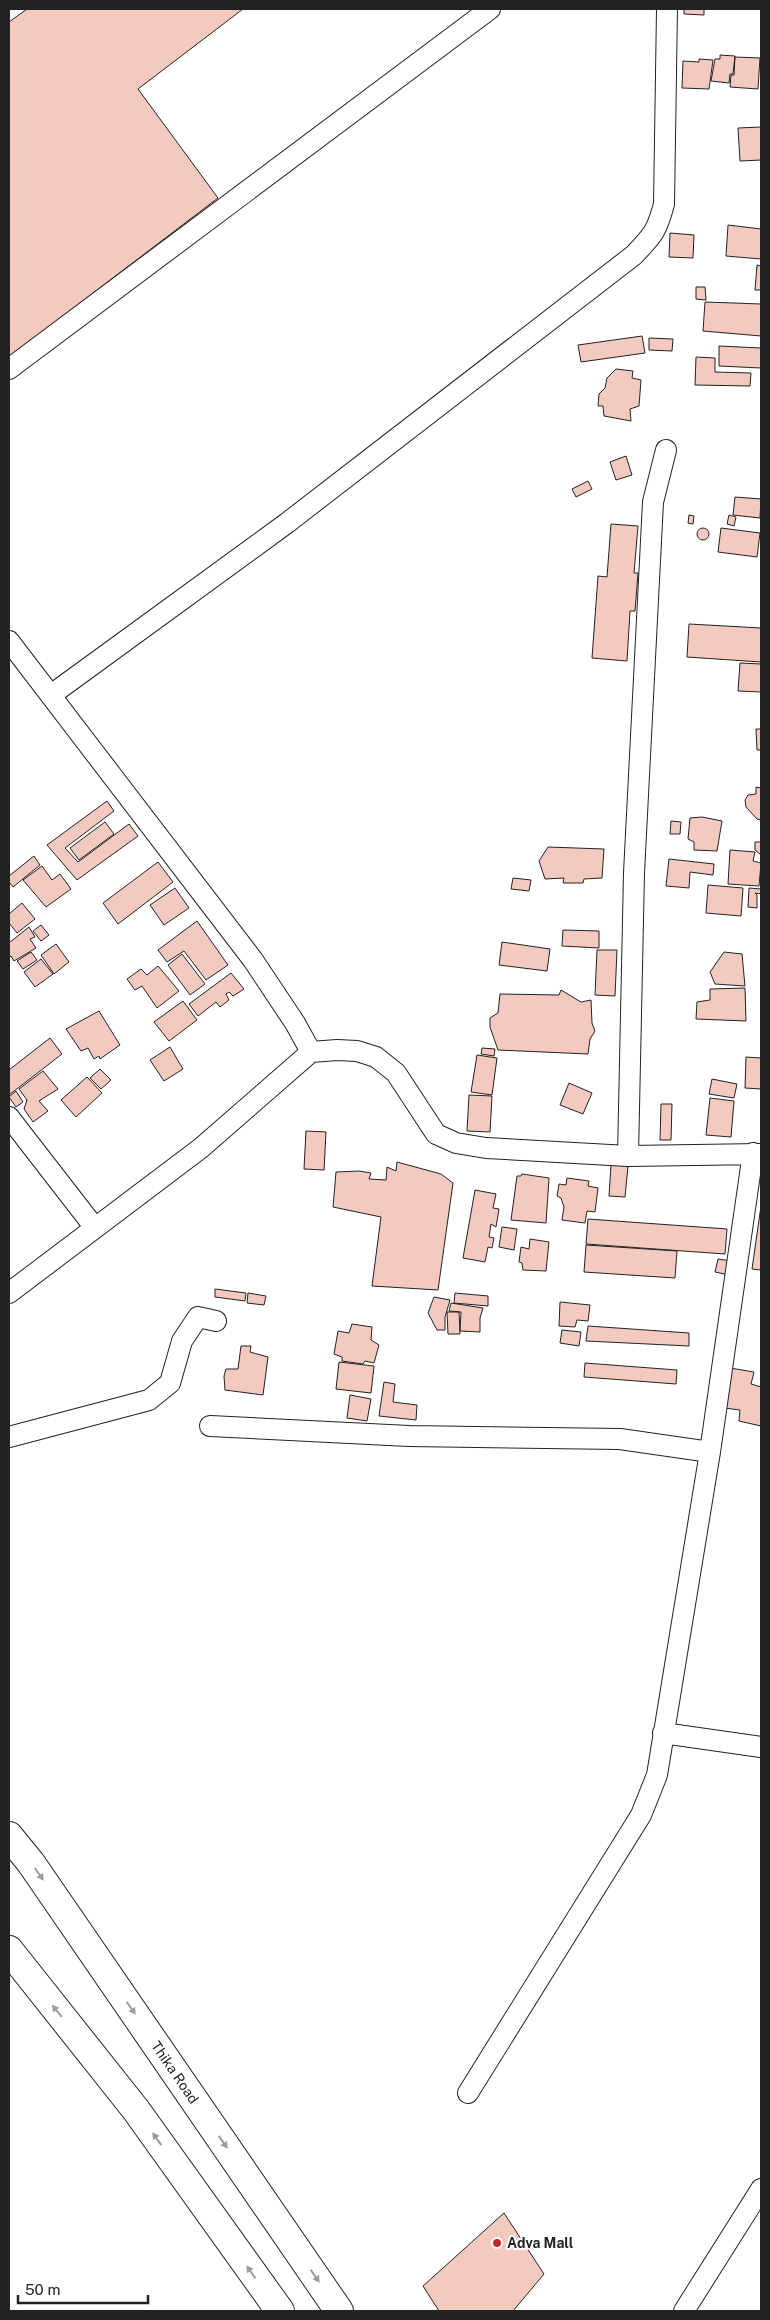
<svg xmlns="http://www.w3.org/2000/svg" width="770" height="2320" font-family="'Public Sans',sans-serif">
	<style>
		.building { fill: #f3c9c0; stroke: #222 }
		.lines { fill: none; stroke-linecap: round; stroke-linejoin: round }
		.minor-casing { stroke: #222; stroke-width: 22 }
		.highway-casing { stroke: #222; stroke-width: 30 }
		.minor { stroke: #fff; stroke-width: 20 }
		.highway { stroke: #fff; stroke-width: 28 }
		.oneway { fill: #9c9c9c }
		.poi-dot { fill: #c62828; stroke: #fff; stroke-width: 2 }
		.labels { text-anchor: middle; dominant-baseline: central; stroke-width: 4; stroke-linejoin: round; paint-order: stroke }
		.street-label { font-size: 14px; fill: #222; stroke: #fff }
		.poi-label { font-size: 14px; font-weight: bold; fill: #222; stroke: #fff; text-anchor: start }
	</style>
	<rect width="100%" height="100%" fill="#fff"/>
	<path class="building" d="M27,9H243L138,89L218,198L9,357V22Z
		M684,9H704V15L684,14Z
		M720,55L735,56L733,74H730L729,83L711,81L715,59H720Z
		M735,57L760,58L758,89L730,87L731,75H734Z
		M699,59L713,60L709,89L682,88L683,61L699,62Z
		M761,127V160L740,161L738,128Z
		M728,225L761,229V259L726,256Z
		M670,233L694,235L693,258L669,257Z
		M757,265L761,266V290H755Z
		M696,287H705L706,300L696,299Z
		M705,302L761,304V336L703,331Z
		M642,336L645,353L581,362L578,345Z
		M649,338L673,339L672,351L649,350Z
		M719,346L761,348V368L719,366Z
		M696,357L715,358V372L751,373L750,386L695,385Z
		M616,369L633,371L632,378L641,380L639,406L630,409L631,421L604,416L603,406H598L599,394L605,388L607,378Z
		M626,456L632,475L616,480L610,462Z
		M588,481L592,489L576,497L572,489Z
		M735,497L761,499L760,518L733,515Z
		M689,515L694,516L693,524L688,523Z
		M729,515L736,517L734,526L727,524Z
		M611,524L638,526L634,573H638L635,611H630L627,661L592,658L598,576L607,577Z
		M697 534a6 6 0 1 1 12 0a6 6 0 1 1-12 0Z
		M721,528L760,533L757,557L718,552Z
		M689,624L761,628V662L687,657Z
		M740,663L761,664V692L738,691Z
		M756,729H761V750H757Z
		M756,787L761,788V820L757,819L746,807L745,800L748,795L756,794Z
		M107,801L114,811L65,848L78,862L129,824L138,836L77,880L47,845Z
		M702,817L722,821L717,851L694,850V842L688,839L690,818Z
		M671,821L681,822L680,834H670Z
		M105,822L114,834L79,860L70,848Z
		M755,842H761V855L755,850Z
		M548,847L604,849L602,878L584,879L583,883H563L564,878L545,879L539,861Z
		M730,850L755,852L753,861L761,863L759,886L728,884Z
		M34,856L40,865L13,887L9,882V876Z
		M669,859L714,864L713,875L690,872L689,888L666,886Z
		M158,862L173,882L118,924L103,903Z
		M42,866L52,880L60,874L71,889L46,907L23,880Z
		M513,878L531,880L529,891L511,889Z
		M708,885L743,888L741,916L706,913Z
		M175,888L189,908L164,925L150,905Z
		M749,888L761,889V894L755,893L757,895V908L748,907Z
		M22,903L35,919L17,933L9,923V914Z
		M197,921L228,965L206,980L184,951L167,962L158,950Z
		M41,925L49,935L41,941L33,931Z
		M29,927L35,937L30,939L36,948L14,961L11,956L9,958V943Z
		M563,930L599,931V948L562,946Z
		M502,942L550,949L547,971L499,965Z
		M56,944L69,962L54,974L41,955Z
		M597,950H617L615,996L595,995Z
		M31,952L37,960L23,969L17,961Z
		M724,952L742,954L745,986L715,984L710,972Z
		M182,954L205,984L190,995L168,965Z
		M41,959L53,974L35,987L24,972Z
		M158,966L179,991L157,1008L142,986L135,990L127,979L141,969L147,975Z
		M231,973L244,989L233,996L229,992L226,994L229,1000L220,1007L216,1002L198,1016L189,1004Z
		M745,988L746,1021L696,1019L697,1002L710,1000V989Z
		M561,990L581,1002L591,1000L592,1023L595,1031L590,1039L588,1054L498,1050L490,1027V1018L498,1013L500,994L559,995Z
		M183,1001L197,1020L169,1041L154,1022Z
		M99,1011L120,1045L100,1059L99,1056L94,1059L88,1048L81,1051L66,1029Z
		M50,1038L62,1054L9,1095V1070Z
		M170,1047L183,1069L164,1081L150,1060Z
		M482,1048L495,1049L494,1056L481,1054Z
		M477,1055L497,1058L492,1095L471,1092Z
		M746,1057L761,1058V1089L745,1088Z
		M100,1069L111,1080L101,1089L90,1078Z
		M43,1071L58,1089L39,1101L48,1111L33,1122L24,1109L27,1100L19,1089Z
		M87,1077L102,1093L76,1117L61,1100Z
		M712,1079L737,1084L734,1098L709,1094Z
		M569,1083L592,1093L583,1114L560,1105Z
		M16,1091L23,1102L16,1107L9,1097Z
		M469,1095L492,1096L490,1132L467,1131Z
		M710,1098L734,1101L731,1137L706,1135Z
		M661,1104H672L671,1140H660Z
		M306,1131L326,1132L324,1170L304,1169Z
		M397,1162L441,1174L453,1183L438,1290L372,1286L381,1217L333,1207L336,1172L359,1171L371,1173L369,1179L386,1180L387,1167L396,1171Z
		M611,1165L628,1166L625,1197L609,1196Z
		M522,1174L549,1178L546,1223L511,1220L517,1176H521Z
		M567,1178L589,1181L588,1186L598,1188L595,1212L587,1211L585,1223L562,1220L564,1207L561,1198L557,1196L559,1184L566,1185Z
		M475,1190L496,1194L493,1208L499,1209L496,1227L491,1224L489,1237L494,1238L492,1248L488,1247L485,1262L463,1258Z
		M761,1206V1270L752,1269Z
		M588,1219L727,1229L725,1254L586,1244Z
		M502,1227L517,1229L514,1250L499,1247Z
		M530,1239L549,1242L546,1271L523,1270L522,1263L519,1262L521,1247L529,1249Z
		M586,1245L677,1251L675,1278L584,1272Z
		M718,1259L732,1261L729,1275L715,1272Z
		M215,1289L246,1293L245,1301L215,1297Z
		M248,1293L266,1296L264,1305L247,1303Z
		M455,1293L488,1296V1306L454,1303Z
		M434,1297L450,1300L445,1317V1330H437L428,1313Z
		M560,1302L590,1305L588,1321L577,1320L575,1327L559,1326Z
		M451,1303L483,1308L480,1318V1332L460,1331L461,1312L449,1311Z
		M447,1312H459L460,1334H448Z
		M352,1324L372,1327L371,1340L379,1345L374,1363L365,1361L363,1364L342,1361V1357L334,1354L338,1331L349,1333Z
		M588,1326L689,1333V1346L586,1341Z
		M562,1330L581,1332L579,1346L560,1343Z
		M241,1346H251L250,1352L268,1357L263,1395L225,1390L224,1376L226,1369H238Z
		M339,1362L374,1366L371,1393L336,1389Z
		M585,1363L677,1370L676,1384L584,1377Z
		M730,1368L754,1372L751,1384L761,1387V1426L739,1421L740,1410L724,1408Z
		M384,1382L395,1384L393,1402L417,1405L416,1420L379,1416Z
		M350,1395L371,1399L367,1421L347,1418Z
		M504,2213L544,2274L513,2311H439L423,2286Z"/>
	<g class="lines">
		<defs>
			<path id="minor" d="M9,369L490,9
				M9,641L253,960L295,1023L311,1052
				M51,695L287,523L634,255C653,235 657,231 664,204L667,9
				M9,1117L95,1228
				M628,1156L634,873L653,502L666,450
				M9,1293L201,1148L311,1052L337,1050L357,1051L376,1057L396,1073L436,1134L456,1143L486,1148L628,1156L761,1154
				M210,1426L409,1436L620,1439L710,1452
				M9,1437L149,1400L170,1383L182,1341L198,1317L216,1321
				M663,1733L761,1747
				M468,2093L641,1815L657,1775L710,1452L753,1153
				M684,2311L761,2189"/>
			<g id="highway">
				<path id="s1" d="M9,1836L31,1863L339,2311"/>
				<path d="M9,1950L136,2110L280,2311"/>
			</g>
		</defs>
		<use href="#minor" class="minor-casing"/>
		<use href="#highway" class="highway-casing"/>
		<use href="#minor" class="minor"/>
		<use href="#highway" class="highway"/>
	</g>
	<defs><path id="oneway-solid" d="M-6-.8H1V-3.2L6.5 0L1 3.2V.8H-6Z" transform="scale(1.25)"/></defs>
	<g class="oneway">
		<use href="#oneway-solid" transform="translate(39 1874) rotate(55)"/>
		<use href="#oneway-solid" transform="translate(131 2008) rotate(55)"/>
		<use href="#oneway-solid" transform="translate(57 2011) rotate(-129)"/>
		<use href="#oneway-solid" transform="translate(157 2139) rotate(-125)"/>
		<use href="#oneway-solid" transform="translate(223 2142) rotate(55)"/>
		<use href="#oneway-solid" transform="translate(251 2272) rotate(-125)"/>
		<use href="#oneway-solid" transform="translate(315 2276) rotate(55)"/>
	</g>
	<circle class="poi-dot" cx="497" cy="2243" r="5"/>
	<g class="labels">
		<g class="street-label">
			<text stroke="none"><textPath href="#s1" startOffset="289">Thika Road</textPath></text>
		</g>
		<g class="poi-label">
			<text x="507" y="2243">Adva Mall</text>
		</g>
	</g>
	<rect width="770" height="2320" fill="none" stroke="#222222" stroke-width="20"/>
	<path d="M18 2295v8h130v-8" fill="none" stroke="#222222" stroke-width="2.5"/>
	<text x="25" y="2295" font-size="15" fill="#222222" stroke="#ffffff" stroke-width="4" paint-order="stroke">50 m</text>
</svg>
